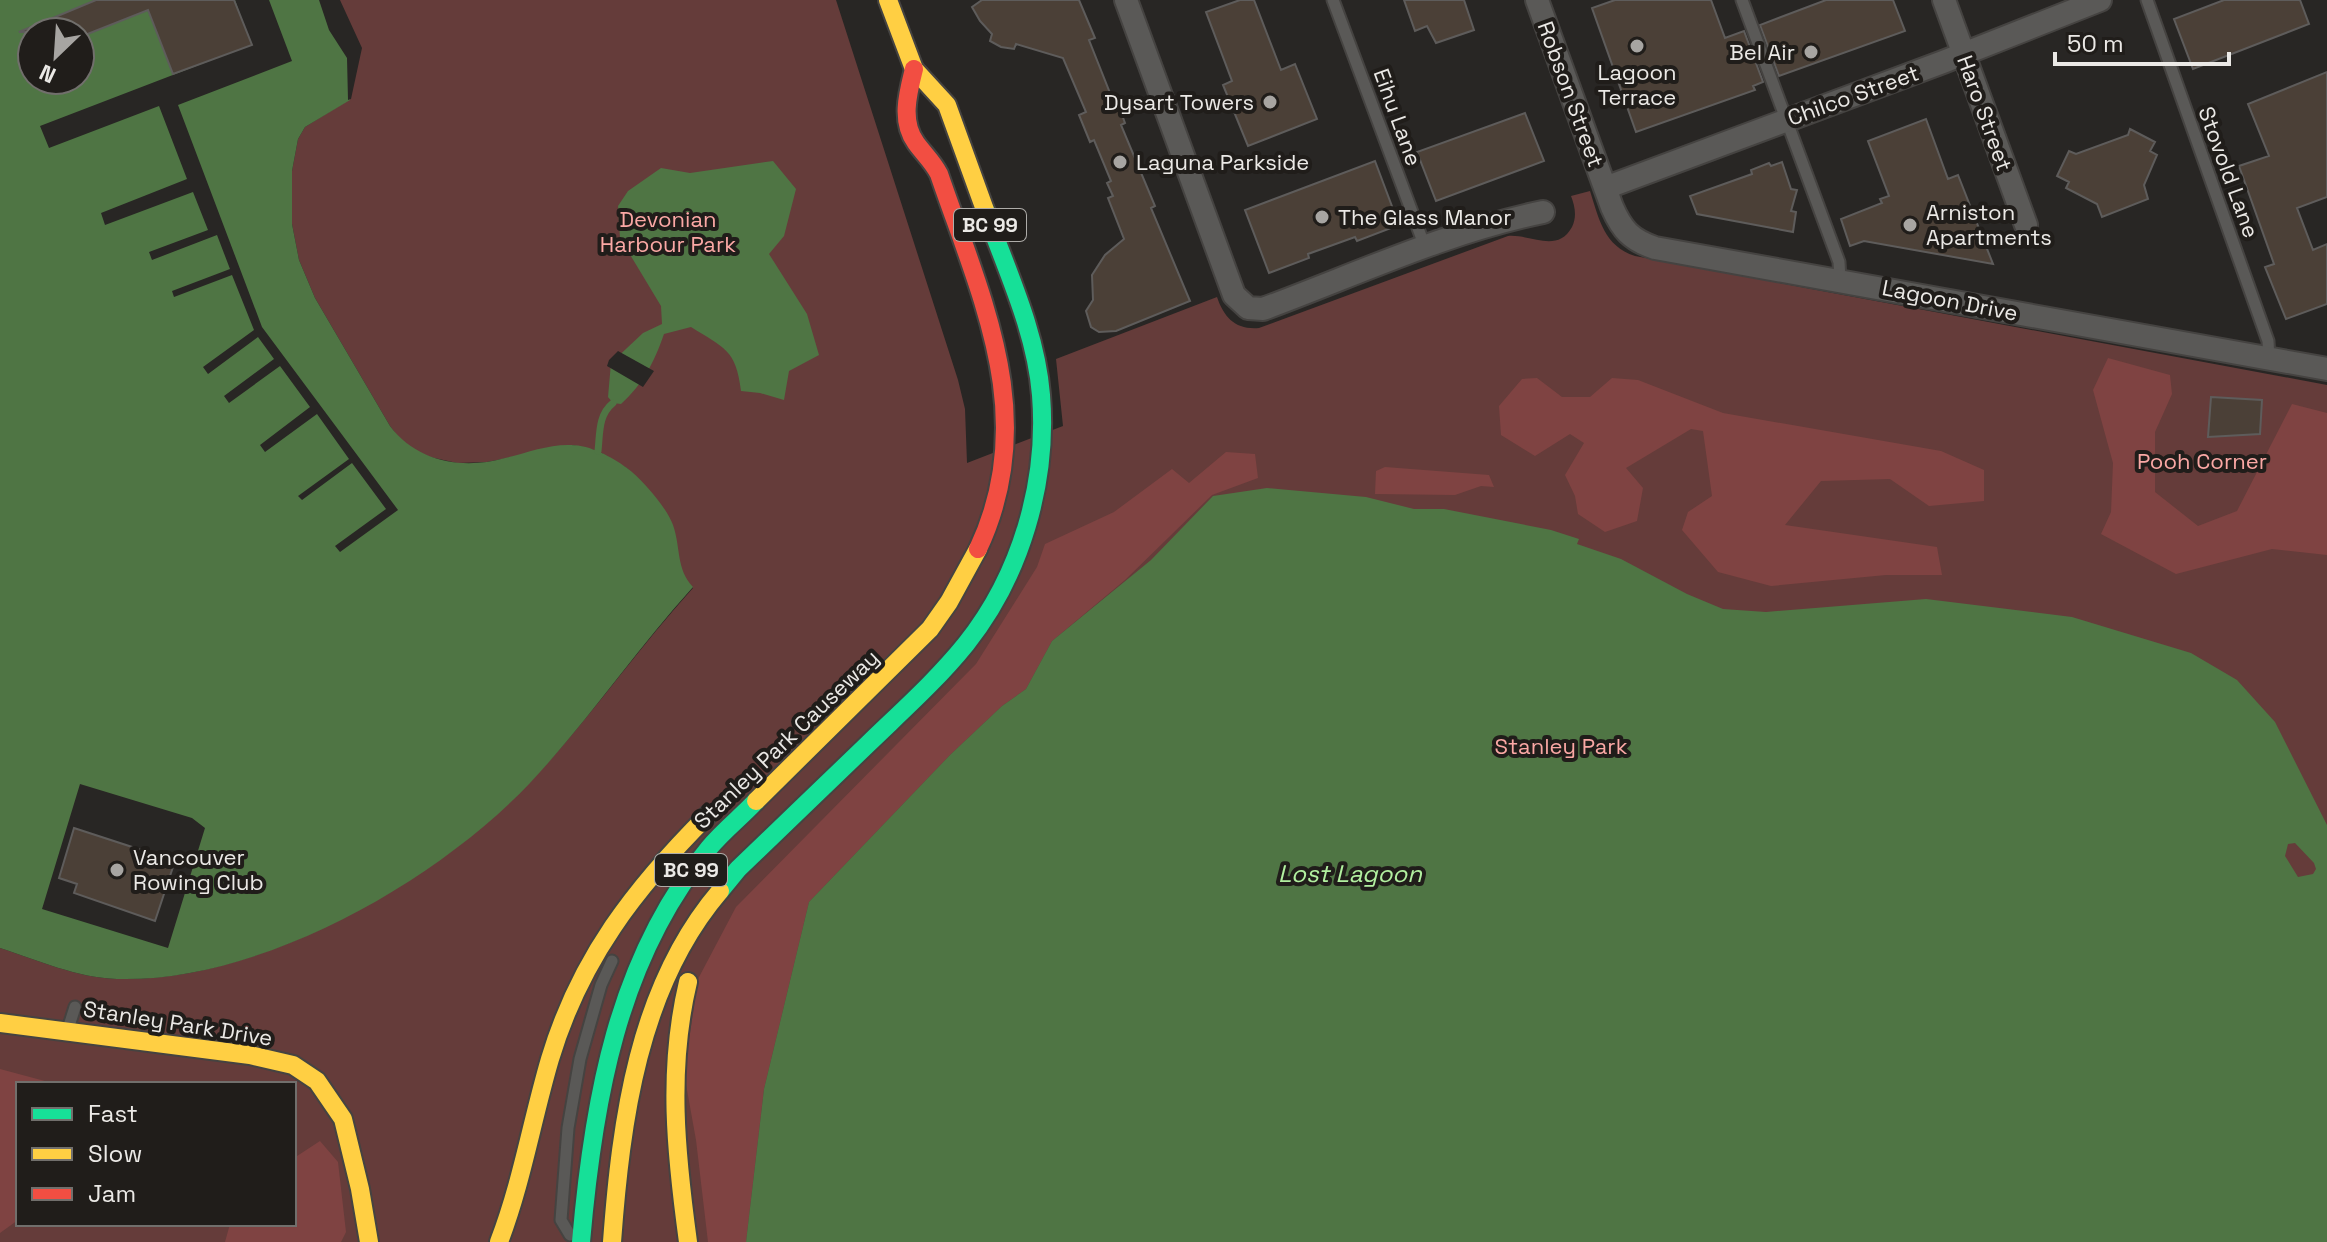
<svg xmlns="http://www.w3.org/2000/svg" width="2327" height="1242" font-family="'Space Grotesk',sans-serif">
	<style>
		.green { fill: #653c3a; fill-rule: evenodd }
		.forest { fill: #7f4342 }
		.water { fill: #4f7544; fill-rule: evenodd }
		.pier { fill: #282624 }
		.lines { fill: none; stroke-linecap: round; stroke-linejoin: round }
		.stream { stroke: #4f7544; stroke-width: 7 }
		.building { fill: #4b4037; stroke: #5e5c5b; stroke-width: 2 }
		.lane-casing { stroke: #454341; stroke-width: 15 }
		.street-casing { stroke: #454341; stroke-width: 26 }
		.fast-casing { stroke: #454341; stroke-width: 22 }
		.slow-casing { stroke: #454341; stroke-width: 22 }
		.jam-casing { stroke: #454341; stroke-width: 22 }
		.lane { stroke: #5a5957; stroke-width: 11 }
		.street { stroke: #5a5957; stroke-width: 22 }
		.fast { stroke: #16e098; stroke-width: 18 }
		.slow { stroke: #ffcf43; stroke-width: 18 }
		.jam { stroke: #f24e42; stroke-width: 18 }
		.poi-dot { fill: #a7a5a2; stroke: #201d1a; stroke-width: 3 }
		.labels { text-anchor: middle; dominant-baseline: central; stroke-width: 8; stroke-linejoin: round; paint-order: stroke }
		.shield { fill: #201d1a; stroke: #aeaca9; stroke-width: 2 }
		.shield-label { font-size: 20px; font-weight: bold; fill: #ebe9e6 }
		.poi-label { font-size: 22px; fill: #ebe9e6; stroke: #201d1a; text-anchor: start }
		.street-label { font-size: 22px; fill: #ebe9e6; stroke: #201d1a }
		.park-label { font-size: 22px; fill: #fba8a5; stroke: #201d1a }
		.water-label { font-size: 24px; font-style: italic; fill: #b2f0a0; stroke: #201d1a }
	</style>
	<rect width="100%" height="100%" fill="#282624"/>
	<path class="green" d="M335,0H836L958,380L965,409L967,463L1063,426L1056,359L1217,297C1224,318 1236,330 1259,328L1508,236C1531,234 1557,254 1572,227C1577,217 1575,206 1571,196L1590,191C1599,219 1604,246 1635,256L2327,385V1242H0V948C37,960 78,978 117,979C257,983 435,882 529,783C588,721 636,651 693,588L684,578L628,469L598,451L572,445L487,462L457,463L430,457L414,450L399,438L390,426L315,298L299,260L292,224V171L298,139L305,127L350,99ZM18,1084H294V1224H18Z"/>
	<path class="forest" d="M2108,358L2170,375L2172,394L2155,432V492L2198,526L2237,511L2292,404L2327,413V555L2272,549L2176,574L2101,534L2111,512L2113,463L2093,390Z
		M1537,378L1562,397H1590L1612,378L1638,380L1723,413L1941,451L1984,470V501L1929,506L1890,479L1821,481L1785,525L1937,547L1942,575H1886L1771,586L1718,572L1682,530L1688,512L1712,496L1703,431L1691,429L1626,468L1643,488L1637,521L1605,532L1578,514L1575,496L1565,475L1584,443L1570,434L1535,456L1501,435L1499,406L1522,379Z
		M1226,452L1255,454L1258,478L1212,495L1125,580L1052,641L1026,689L1002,706L950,755L809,902L764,1089L746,1242H708L696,1140L684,1073L698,979L736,907L976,664L1037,567L1045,544L1114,512L1172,469L1189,483Z
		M1385,467L1489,475L1494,487L1481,486L1455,495L1375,494L1376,471Z
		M0,1069L56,1084H18V1220L0,1233Z
		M320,1141L338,1162L346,1232L341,1242H225L230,1224H294V1158Z"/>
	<path class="water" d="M0,0H335L350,31V100L305,127L298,139L292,171V224L299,260L315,298L390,426C417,462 463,470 505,458C526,453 549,444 571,445C590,445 612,457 627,468C642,479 667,508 673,525C681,548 676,569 693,587C636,650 588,721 530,783C435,883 259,983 117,979C78,978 37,960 0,948ZM32,32H80V80H32Z
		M773,161L796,189L784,236L769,254L807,314L819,355L789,371L784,400L760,393L741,391C736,349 724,348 691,327L664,334C654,363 643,384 621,404L613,403L608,397L611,363L643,333L662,324L661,306L620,238L618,206L628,191L661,168L690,173Z
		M1267,488L1366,497L1414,509H1444L1551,530L1579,539L1577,544L1621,559L1687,594L1723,609L1766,612L1926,599L2072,617L2191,653L2237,680L2275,722L2327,825V1242H746L764,1089L809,902L950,755L1002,706L1026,689L1052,641L1151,560L1213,496ZM2295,843L2314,863L2316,869L2313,874L2298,877L2285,856L2288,844Z"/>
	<path class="pier" d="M235,0H269L292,61L178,105L262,327L398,510L340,552L335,546L386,509L352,463L302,500L298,496L349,459L317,414L265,452L260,445L310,407L280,366L229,403L224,396L274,359L258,337L208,374L203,367L254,330L232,275L174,297L172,291L230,269L217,235L152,260L149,252L208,230L193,192L105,225L101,213L187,179L159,106L49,148L40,126L251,45Z
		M319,0H340L362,48L351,99L348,100L347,58L329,30Z
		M618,351L654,371L643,387L607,366L609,360Z
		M80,784L192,818L205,828L168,948L42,909Z"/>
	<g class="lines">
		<path class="stream" d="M598,451C600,434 598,415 613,403"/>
	</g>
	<path class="building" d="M96,0H234L252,45L173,74L148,10L80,37V32H19Z
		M982,0H1079L1095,38L1089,40L1116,108L1119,107L1125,123L1121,125L1155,206L1151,208L1190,301L1116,331L1099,332L1091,327L1086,311L1093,300L1092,275L1105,255L1124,239L1108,198L1113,196L1107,183L1111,181L1094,140L1090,142L1079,115L1086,112L1063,58L1016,44L1014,49L1001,47L990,41L992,34L980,21L972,7Z
		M1240,0H1254L1281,70L1295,64L1317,119L1248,146L1223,85L1232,81L1206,12Z
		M1404,0H1464L1474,30L1436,43L1427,26L1415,31Z
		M1615,0H1711L1725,38L1744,31L1763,82L1753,86L1755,90L1636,132L1592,8Z
		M1826,0H1893L1905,31L1779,76L1760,25Z
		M2224,0H2300L2309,24L2193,69L2174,19Z
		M2327,72V197L2297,208L2313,250L2327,244V304L2286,319L2265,267L2274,264L2239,166L2269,156L2248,104Z
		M1525,113L1544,161L1436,201L1417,152Z
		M1926,119L1948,179L1958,175L1993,264L1864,241L1850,246L1841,219L1882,203L1880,199L1889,196L1868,141Z
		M2130,129L2155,142L2150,151L2157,155L2144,185L2148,199L2102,217L2097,204L2066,188L2069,182L2057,176L2069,151L2076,154L2128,135Z
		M1375,161L1399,225L1357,241L1355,237L1308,254L1309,258L1269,273L1245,210Z
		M1782,162L1791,189L1797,190L1791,211L1796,212L1793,232L1697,214L1690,196L1752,174L1751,170L1769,163L1771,166Z
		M2211,397L2262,400L2260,434L2208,437Z
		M74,828L175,861L155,921L74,893L77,884L59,878Z"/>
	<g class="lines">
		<defs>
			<path id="lane" d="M1333,0L1425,247
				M1742,0L1839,262L1840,280
				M2147,0L2268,341L2269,359
				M68,1029L75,1007
				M570,1235L561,1220L568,1128L580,1059L601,985L612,961"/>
			<path id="street" d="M1126,0L1234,295L1248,308L1263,309C1355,275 1446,232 1543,212
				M1537,0L1612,207C1622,230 1631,240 1655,248L2327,369
				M1944,0L2026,225
				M1605,188L1943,62L2100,0"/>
			<path id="fast" d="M720,891L738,869C782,827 825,785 869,743C902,711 937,680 966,644C1021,575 1048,482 1041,395C1036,331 1006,269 985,210
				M581,1242C593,1103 617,959 709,848C723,831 741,817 756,801"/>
			<path id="slow" d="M888,0L914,69L947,105L985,210
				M756,801L930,629L949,602L978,549
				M688,982C667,1070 676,1154 688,1242
				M0,1023L250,1055L293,1065L317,1081L343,1119L360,1189L369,1242
				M499,1242C522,1182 532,1120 550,1059C580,959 635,888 708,815
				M612,1242C621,1121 638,987 720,891"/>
			<path id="jam" d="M914,69C908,93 900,121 916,143C924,154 933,162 939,174C982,300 1040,418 978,549"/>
		</defs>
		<use href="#lane" class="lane-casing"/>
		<use href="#street" class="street-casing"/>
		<use href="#fast" class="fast-casing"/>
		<use href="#slow" class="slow-casing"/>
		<use href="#jam" class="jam-casing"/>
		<use href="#lane" class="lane"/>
		<use href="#street" class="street"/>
		<use href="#fast" class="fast"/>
		<use href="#slow" class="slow"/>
		<use href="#jam" class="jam"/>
	</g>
	<g class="poi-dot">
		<circle cx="1637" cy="46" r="8"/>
		<circle cx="1811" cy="52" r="8"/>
		<circle cx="1270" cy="102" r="8"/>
		<circle cx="1120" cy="162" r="8"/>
		<circle cx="1322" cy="217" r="8"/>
		<circle cx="1910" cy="225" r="8"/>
		<circle cx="117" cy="870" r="8"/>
	</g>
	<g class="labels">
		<g class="shield">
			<rect x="954" y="209" width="72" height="32" rx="6"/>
			<rect x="655" y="854" width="72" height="32" rx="6"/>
		</g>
		<g class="shield-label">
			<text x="990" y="225">BC 99</text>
			<text x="691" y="870">BC 99</text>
		</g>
		<g class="poi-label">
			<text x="1795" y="52" text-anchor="end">Bel Air</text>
			<text x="1637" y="72" text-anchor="middle">Lagoon<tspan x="1637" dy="25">Terrace</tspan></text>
			<text x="1254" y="102" text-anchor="end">Dysart Towers</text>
			<text x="1136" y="162">Laguna Parkside</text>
			<text x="1926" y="212">Arniston<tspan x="1926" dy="25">Apartments</tspan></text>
			<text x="1338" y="217">The Glass Manor</text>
			<text x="133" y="857">Vancouver<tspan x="133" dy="25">Rowing Club</tspan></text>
		</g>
		<g class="street-label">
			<text transform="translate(1571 94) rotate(70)">Robson Street</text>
			<text transform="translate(1853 95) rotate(-20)">Chilco Street</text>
			<text transform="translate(1985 113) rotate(70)">Haro Street</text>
			<text transform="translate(1398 117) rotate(70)">Eihu Lane</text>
			<text transform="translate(2229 172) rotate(70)">Stovold Lane</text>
			<text transform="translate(1950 300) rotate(11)">Lagoon Drive</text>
			<text transform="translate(786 739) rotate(-44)">Stanley Park Causeway</text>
			<text transform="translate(178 1023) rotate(9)">Stanley Park Drive</text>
		</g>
		<g class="park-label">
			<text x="668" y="219">Devonian<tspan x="668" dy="25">Harbour Park</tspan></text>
			<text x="2202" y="461">Pooh Corner</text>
			<text x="1561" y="746">Stanley Park</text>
		</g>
		<g class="water-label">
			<text x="1350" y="873">Lost Lagoon</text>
		</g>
	</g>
	<rect x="16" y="1082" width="280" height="144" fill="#201d1a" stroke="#716f6c" stroke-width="2"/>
	<rect x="32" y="1108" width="40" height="12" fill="#16e098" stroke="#716f6c" stroke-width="2"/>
	<text x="88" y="1122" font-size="24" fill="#ebe9e6">Fast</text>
	<rect x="32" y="1148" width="40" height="12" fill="#ffcf43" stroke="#716f6c" stroke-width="2"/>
	<text x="88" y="1162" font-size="24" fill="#ebe9e6">Slow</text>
	<rect x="32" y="1188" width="40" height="12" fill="#f24e42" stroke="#716f6c" stroke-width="2"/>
	<text x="88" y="1202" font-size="24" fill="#ebe9e6">Jam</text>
	<g transform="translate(56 56) rotate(205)"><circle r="38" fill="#201d1a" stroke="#716f6c" stroke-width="2"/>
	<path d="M0-6L14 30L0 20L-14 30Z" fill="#a7a5a2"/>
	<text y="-12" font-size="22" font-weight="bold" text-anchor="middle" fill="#ebe9e6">N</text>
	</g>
	<path d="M2055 52v12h174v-12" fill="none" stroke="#ebe9e6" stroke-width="4"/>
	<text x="2067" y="52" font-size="24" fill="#ebe9e6" stroke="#201d1a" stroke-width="6" paint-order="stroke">50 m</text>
</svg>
